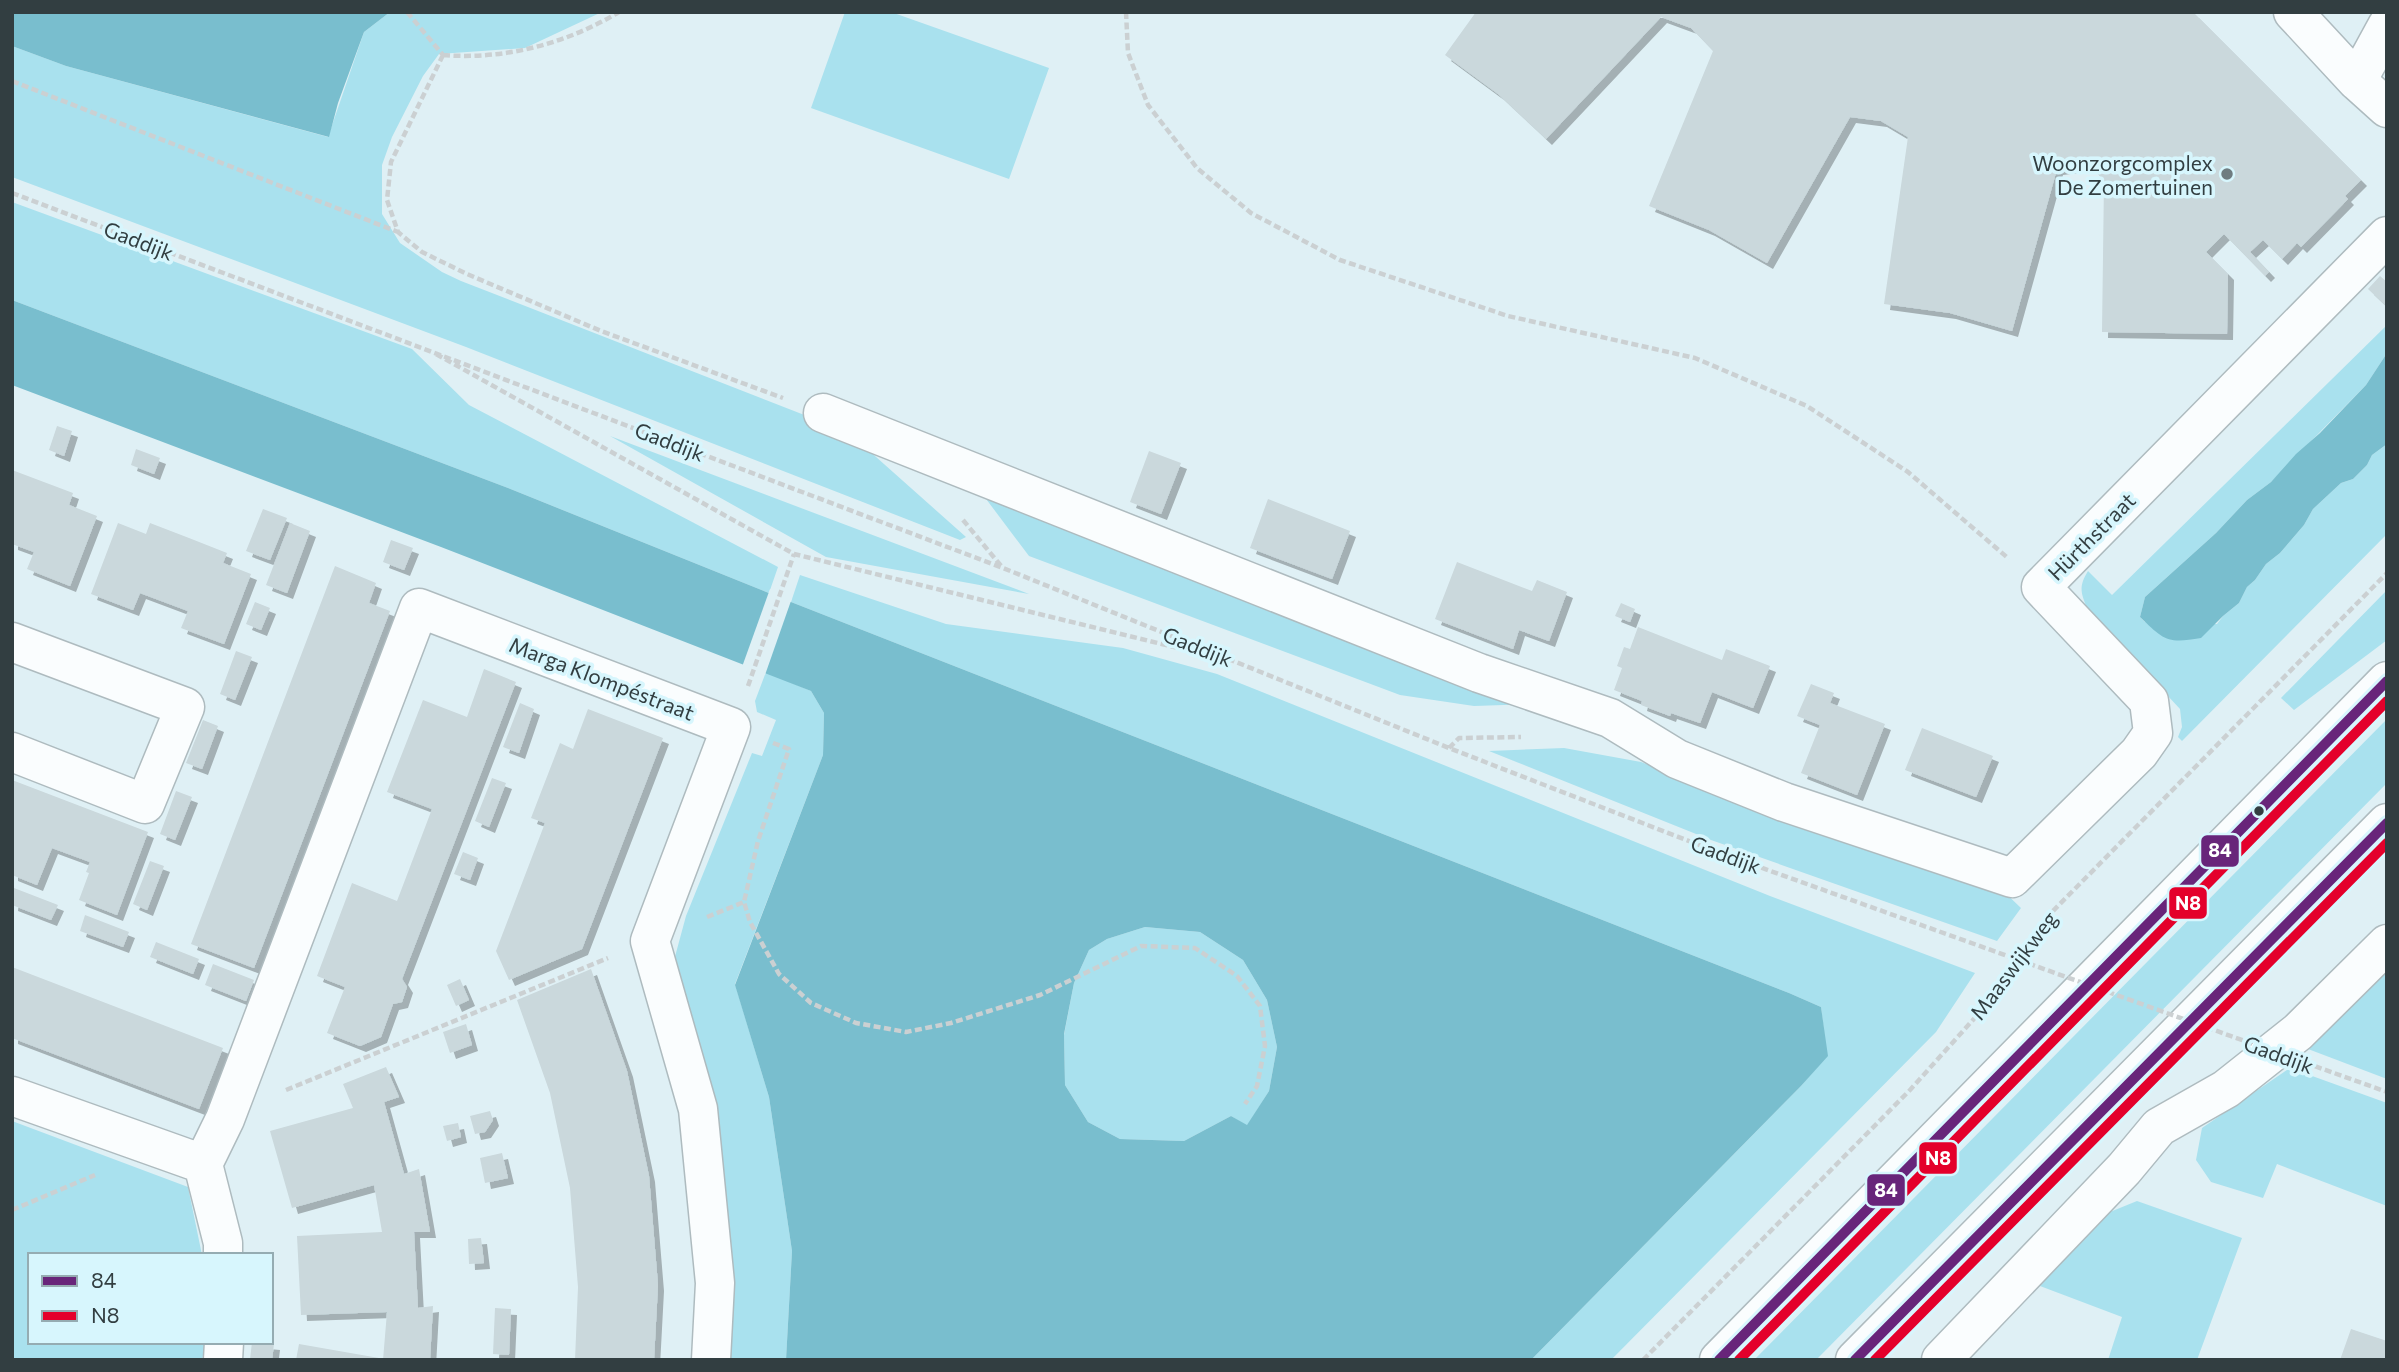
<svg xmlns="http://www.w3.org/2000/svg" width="2399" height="1372" font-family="Commissioner,sans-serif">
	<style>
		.green { fill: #a9e1ee }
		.water { fill: #79bece; fill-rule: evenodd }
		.pier { fill: #dff0f5 }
		.building { fill: #cad8dc; filter: url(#shadow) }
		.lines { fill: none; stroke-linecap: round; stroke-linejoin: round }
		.minor-casing { stroke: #aebbbf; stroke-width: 41 }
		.path { stroke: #cbd0d2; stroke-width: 4.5; stroke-dasharray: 7 3.5; stroke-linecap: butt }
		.minor { stroke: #fafdfe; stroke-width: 38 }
		.path-bridge { stroke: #cbd0d2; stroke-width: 4.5; stroke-dasharray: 7 3.5; stroke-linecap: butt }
		.bus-1-casing { stroke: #d7f6fd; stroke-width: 16 }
		.bus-2-casing { stroke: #d7f6fd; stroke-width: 16 }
		.bus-1 { stroke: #68257a; stroke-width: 10 }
		.bus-2 { stroke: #e4002b; stroke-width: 10 }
		.poi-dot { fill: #6f7c80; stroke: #d7f6fd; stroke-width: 2.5 }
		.bus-dot { fill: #323e41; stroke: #d7f6fd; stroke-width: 2.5 }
		.labels { text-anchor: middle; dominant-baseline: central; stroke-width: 7; stroke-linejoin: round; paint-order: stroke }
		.poi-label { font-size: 21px; fill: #323e41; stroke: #d7f6fd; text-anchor: end }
		.street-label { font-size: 21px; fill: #323e41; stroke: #d7f6fd }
		.line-badge { stroke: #d7f6fd; stroke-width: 2.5 }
		.badge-label { font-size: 19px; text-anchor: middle; font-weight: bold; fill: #fff }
	</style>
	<defs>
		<filter id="shadow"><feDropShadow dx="6" dy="6" stdDeviation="0" flood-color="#0004"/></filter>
	</defs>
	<rect width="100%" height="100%" fill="#dff0f5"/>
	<path class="green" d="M390,12H602L525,48L439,54L423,76L392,137L382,165V214L400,243L442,272L461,281L848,432L966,537L960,540L466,347L12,177V46L66,66L328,137L364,32Z
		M845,12H891L1049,68L1009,179L811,108Z
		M12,202L412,349L469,405L778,567L769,593L513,490L12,300Z
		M2387,325V353L2366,385L2271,482L2247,500L2216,533L2145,597L2140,617L2145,622L2217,624L2223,616L2239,603L2247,587L2255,580L2266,564L2280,553L2304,525L2313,509L2341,483L2353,479L2367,465L2372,455L2387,444V534L2182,741L2178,737L2182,727L2180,709L2088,610C2081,594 2078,587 2088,571L2112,595Z
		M610,436L1029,594L826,557Z
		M971,479L1569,703L1474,706L1400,695L1029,556Z
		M800,575L946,624L1123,648L1217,674L1770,896L1975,973L1936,1032L1611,1360H1531L1801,1086L1827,1056L1821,1007L1789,993L791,602Z
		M2387,590V640L2294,710L2281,698Z
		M766,672L811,691L824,713L823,755L735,984L769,1097L792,1251L786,1360H728L673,964L686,916L752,753L762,756L776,720L757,712L755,701Z
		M2387,719V783L1816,1360H1754Z
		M1564,748L1641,762L1755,806L1996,884L2021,908L1997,941L1711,840L1489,751Z
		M1145,927L1200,932L1243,960L1267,1000L1277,1047L1269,1091L1247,1126L1231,1116L1184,1141L1120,1139L1088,1122L1065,1085L1064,1035L1074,983L1089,950L1107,939Z
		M2387,972V1079L2308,1049Z
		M2290,1068L2387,1103V1206L2277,1164L2263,1198L2211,1182L2196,1160L2202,1128Z
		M12,1121L188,1187L202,1255H30V1342H206L202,1360H12Z
		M2137,1201L2242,1238L2197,1360H2108L2122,1317L2040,1286L2105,1214Z"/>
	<path class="water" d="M12,12H390L364,32L338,103L329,137L66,66L12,46Z
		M12,300L513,490L791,602L1789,993L1821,1007L1828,1056L1801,1086L1531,1360H786L792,1251L769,1097L735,985L823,755L824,713L811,691L441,547L12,385ZM1145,927L1200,932L1243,960L1267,1000L1277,1047L1269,1091L1247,1125L1231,1116L1184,1141L1120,1139L1088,1122L1065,1085L1064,1034L1074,983L1089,950L1107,939Z
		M2387,353V444L2372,455L2367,465L2353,479L2341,483L2313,509L2304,525L2280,553L2266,564L2255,580L2247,587L2239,603L2223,616L2201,638C2167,644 2164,640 2140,617L2145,597L2216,533L2247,500L2271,482L2296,454L2320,433L2366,385Z"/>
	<path class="pier" d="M770,589L792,598L765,675L742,667Z"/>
	<path class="building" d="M1476,12H2193L2361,180L2345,196L2348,199L2301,247L2297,243L2282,259L2263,240L2250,252L2269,272L2265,276L2224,234L2206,252L2228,274L2227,334L2102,332L2104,180L2089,165L2057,169L2012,331L1950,313L1884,304L1908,137L1881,121L1850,117L1767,263L1709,230L1649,206L1713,51L1691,28L1661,17L1546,139L1498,94L1445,55Z
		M2380,276L2387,282V307L2368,289Z
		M57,426L72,431L64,456L49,450Z
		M136,449L160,458L154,474L131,465Z
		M1149,451L1181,463L1161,514L1130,502Z
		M12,470L73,493L69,505L97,516L70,586L27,569L34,552L12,544Z
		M1268,499L1350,531L1332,579L1250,548Z
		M263,509L287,518L270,560L246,551Z
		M118,523L146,534L150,523L189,538L227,553L223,563L251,574L224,644L181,628L188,611L140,593L133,610L91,594Z
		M290,523L310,531L287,593L266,585Z
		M391,540L413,548L404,570L383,562Z
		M1457,562L1532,591L1537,580L1567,592L1549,641L1519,630L1513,649L1435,619Z
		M335,566L376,583L369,603L390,611L254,968L191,944Z
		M255,602L270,608L261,630L246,624Z
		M1621,603L1635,609L1630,622L1615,616Z
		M1638,627L1722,660L1726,649L1770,666L1753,708L1712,692L1700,723L1671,713L1670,716L1641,705L1642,701L1614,690L1622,668L1617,666L1624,647L1630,649Z
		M236,651L252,657L235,700L220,694Z
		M484,669L516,682L402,979L407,987L402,1002L393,1004L381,1037L360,1046L327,1033L345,987L317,976L352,883L397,901L432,809L387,792L423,700L467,717Z
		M1811,684L1834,693L1830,703L1885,724L1857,795L1801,773L1820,725L1797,716Z
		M520,703L534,709L519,753L503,747Z
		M588,709L663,738L582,949L509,980L496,951L545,823L531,818L560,743L573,749Z
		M203,720L218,726L202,769L186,763Z
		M1922,728L1993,756L1976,797L1905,770Z
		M492,778L506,783L489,827L475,821Z
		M12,780L148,832L117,915L79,900L89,873L86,872L90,862L52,848L37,885L12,875Z
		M176,791L192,797L175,840L160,834Z
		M463,852L478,858L470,880L454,874Z
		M150,861L164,866L147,910L133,904Z
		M14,888L58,905L51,920L12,905Z
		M85,915L129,932L123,947L80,931Z
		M156,942L199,959L193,974L150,957Z
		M213,964L254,980L246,1001L205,985Z
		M12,967L223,1048L199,1109L12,1038Z
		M591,969L627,1071L649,1176L658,1285L654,1360H575L578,1287L570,1188L550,1093L517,1000Z
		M460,979L469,1000L456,1006L447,985Z
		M466,1024L472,1045L450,1053L443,1032Z
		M386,1067L399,1097L384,1102L404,1174L419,1169L430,1232H414L418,1308L433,1306L430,1360H383L387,1312L301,1315L297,1236L382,1232L374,1185L292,1208L270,1131L353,1108L343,1084Z
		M490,1111L493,1120L485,1132L475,1134L470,1116Z
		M458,1123L461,1137L447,1141L443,1126Z
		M502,1153L508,1178L485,1183L480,1158Z
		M481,1238L484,1263L469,1264L468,1239Z
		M495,1308L511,1309L509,1355L493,1354Z
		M2351,1329L2387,1341V1360H2340Z
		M252,1342L274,1344L272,1360H250Z
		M299,1344L379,1358V1360H296Z"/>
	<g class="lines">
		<defs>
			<path id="minor" d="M2293,12L2357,81L2387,108
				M2357,81L2387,26
				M823,413L1479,673L1610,718L1677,759L1784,802L2012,878L2139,753L2153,733L2149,701L2041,587L2387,236
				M12,642L185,707L145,804L12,752
				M12,1096L203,1164
				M203,1164L225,1119L419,608L731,727L650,941L698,1109L715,1283L711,1360
				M203,1164L223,1243V1255
				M223,1360L224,1342
				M1719,1360L2387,681
				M1855,1360L2387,823
				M1941,1360L2124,1169L2159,1127L2226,1089L2298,1032L2387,944"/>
		</defs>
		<use href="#minor" class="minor-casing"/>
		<path class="path" d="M407,12L443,55
			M1126,12L1128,53L1148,105L1197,168L1251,213L1340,260L1508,316L1695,358L1807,406L1908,472L2009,559
			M443,55L391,162L387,200L398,232L422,252L467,274L601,331L783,398
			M443,55C504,60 566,44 619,12
			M12,81L398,232
			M12,193L1003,568L1449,748L1712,850
			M436,354L794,554L1227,660
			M963,520L1002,567
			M748,686L794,554
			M773,743L789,749L758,841L744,902L750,922L779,974L811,1003L856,1023L906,1032L951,1023L1040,995L1141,946L1195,948L1237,976L1260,1006L1265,1046L1257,1086L1245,1104
			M1449,748L1459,738L1521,737
			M707,917L744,902
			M286,1090L608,958
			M12,1210L95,1175
			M1643,1360L1910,1090L1981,1011L2050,914L2387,573"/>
		<use href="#minor" class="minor"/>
		<path class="path-bridge" d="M1712,850L2387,1092"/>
		<defs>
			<path id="bus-1" d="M1719,1360L2387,681
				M1855,1360L2387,823"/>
			<path id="bus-2" d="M1739,1360L2387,701
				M1875,1360L2387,843"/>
		</defs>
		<use href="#bus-1" class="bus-1-casing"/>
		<use href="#bus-2" class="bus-2-casing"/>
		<use href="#bus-1" class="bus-1"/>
		<use href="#bus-2" class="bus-2"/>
	</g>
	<circle class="poi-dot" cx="2227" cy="174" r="7"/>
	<circle class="bus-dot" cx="2259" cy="811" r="6"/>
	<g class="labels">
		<g class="poi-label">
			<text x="2213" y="162">Woonzorgcomplex<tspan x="2213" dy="24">De Zomertuinen</tspan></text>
		</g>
		<g class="street-label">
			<text transform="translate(139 240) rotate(21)">Gaddijk</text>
			<text transform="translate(670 441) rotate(21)">Gaddijk</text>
			<text transform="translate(2091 536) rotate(-45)">Hürthstraat</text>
			<text transform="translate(1198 646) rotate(22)">Gaddijk</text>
			<text transform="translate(602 678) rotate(21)">Marga Klompéstraat</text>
			<text transform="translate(1726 854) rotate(20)">Gaddijk</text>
			<text transform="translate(2013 965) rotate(-53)">Maaswijkweg</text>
			<text transform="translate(2279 1054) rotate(20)">Gaddijk</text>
		</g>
	</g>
	<g class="line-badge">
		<rect x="2200" y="834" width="40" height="34" rx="7" fill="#68257a"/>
		<rect x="2168" y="886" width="40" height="34" rx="7" fill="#e4002b"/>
		<rect x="1918" y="1141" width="40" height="34" rx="7" fill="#e4002b"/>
		<rect x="1866" y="1173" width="40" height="34" rx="7" fill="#68257a"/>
	</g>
	<g class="badge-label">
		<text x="2220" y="857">84</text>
		<text x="2188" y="910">N8</text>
		<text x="1938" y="1165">N8</text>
		<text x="1886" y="1197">84</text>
	</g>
	<rect width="2399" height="1372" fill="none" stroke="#323e41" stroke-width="28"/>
	<rect x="28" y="1253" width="245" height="91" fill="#d7f6fd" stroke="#95acb2" stroke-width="2"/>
	<rect x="42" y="1276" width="35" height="10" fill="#68257a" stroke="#95acb2" stroke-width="2"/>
	<text x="91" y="1288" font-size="21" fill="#323e41">84</text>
	<rect x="42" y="1311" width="35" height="10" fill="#e4002b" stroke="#95acb2" stroke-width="2"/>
	<text x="91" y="1323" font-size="21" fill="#323e41">N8</text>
</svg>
